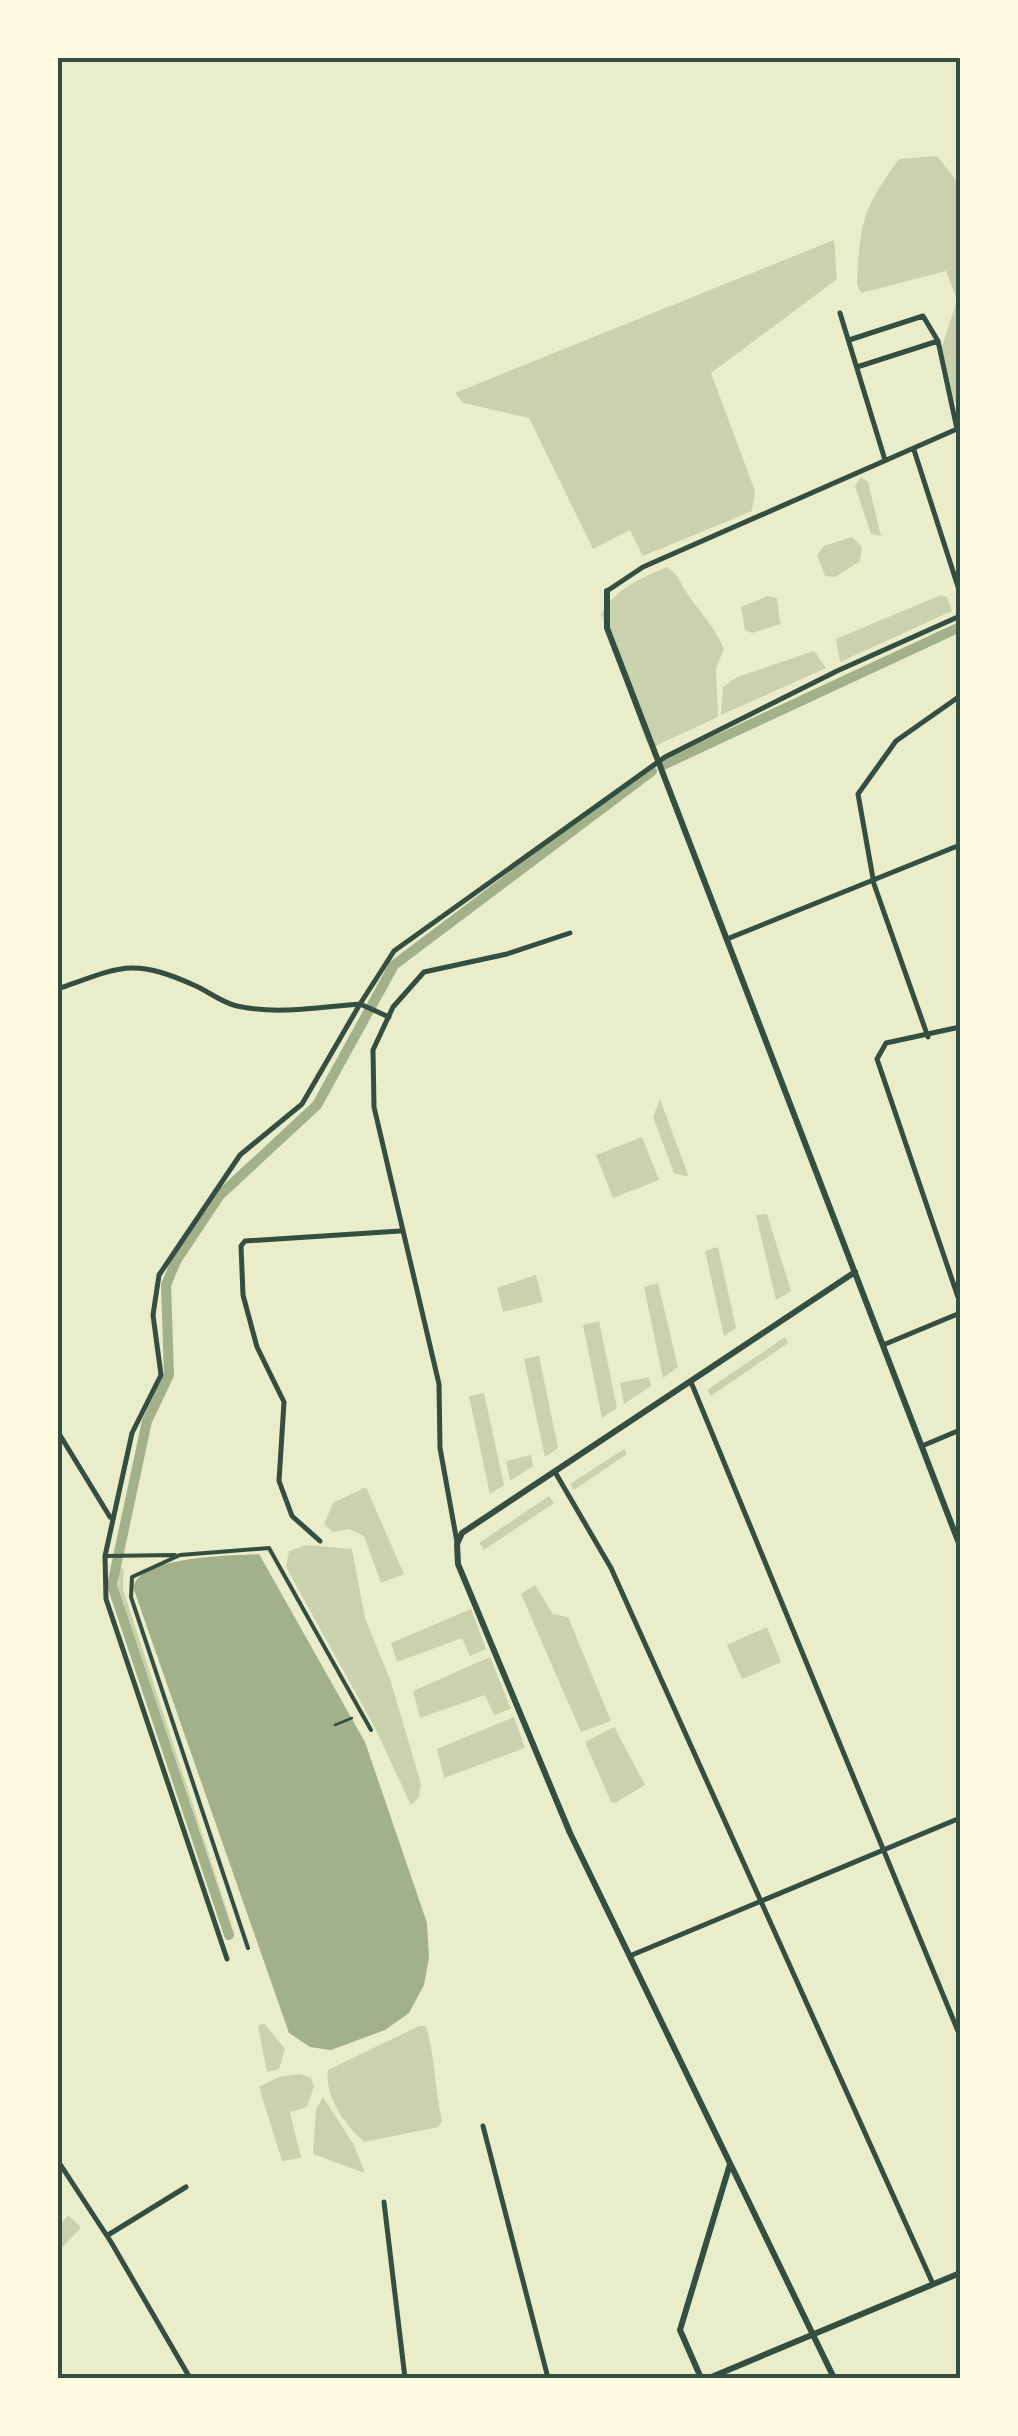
<svg xmlns="http://www.w3.org/2000/svg" width="1018" height="2436" font-family="Barlow,sans-serif">
	<style>
		.green { fill: #cad2ad }
		.water { fill: #a3b18a }
		.lines { fill: none; stroke-linecap: round; stroke-linejoin: round }
		.canal { stroke: #a3b18a; stroke-width: 10 }
		.path { stroke: #344e41; stroke-width: 2.5 }
		.pedestrian { stroke: #344e41; stroke-width: 4 }
		.minor { stroke: #344e41; stroke-width: 5 }
		.tertiary { stroke: #344e41; stroke-width: 6 }
		.neatline { fill: none; stroke: #344e41; stroke-width: 4 }
	</style>
	<rect width="100%" height="100%" fill="#e9edc9"/>
	<path class="green" d="M937,156L960,185L959,404L953,400L940,353L957,300L946,271L861,293L857,285C860,222 862,210 899,159Z
		M834,240L837,279L711,373L755,491L752,511L643,556L630,530L593,549L529,418L463,403L455,393Z
		M861,477L868,482L881,536L871,534L855,486Z
		M852,537L862,547L860,561L835,577L825,576L817,555L824,546Z
		M667,567C679,575 679,582 687,593C700,613 714,625 724,649L716,668L718,717L653,747L646,741L601,614C616,588 640,579 667,567Z
		M941,595L947,597L952,611L840,662L836,639Z
		M768,596L777,598L780,624L752,633L745,630L741,607Z
		M814,651L826,668L721,715L723,687L737,677Z
		M660,1099L689,1177L674,1173L653,1117Z
		M642,1137L659,1180L613,1198L596,1155Z
		M767,1214L791,1291L776,1300L756,1215Z
		M718,1247L736,1328L724,1336L705,1251Z
		M536,1275L543,1302L503,1312L497,1288Z
		M658,1283L678,1367L663,1378L644,1287Z
		M599,1321L617,1408L602,1418L583,1325Z
		M785,1337L788,1343L711,1396L707,1390Z
		M539,1356L558,1448L545,1457L524,1359Z
		M649,1377L651,1386L624,1404L620,1383Z
		M484,1393L504,1485L490,1494L469,1396Z
		M624,1449L627,1454L574,1490L570,1484Z
		M531,1455L533,1466L510,1481L506,1461Z
		M366,1487L404,1574L381,1583L364,1536L349,1529L333,1532L324,1524L333,1503Z
		M549,1496L554,1503L484,1550L479,1543Z
		M307,1545L352,1549L365,1618L391,1682L421,1784L419,1797L411,1805L374,1726L286,1567L289,1551Z
		M120,1566L124,1570L123,1589L241,1953L118,1587Z
		M535,1585L553,1614L568,1617L611,1721L581,1732L521,1594Z
		M471,1609L486,1649L470,1656L462,1638L397,1662L391,1643Z
		M767,1627L781,1662L742,1679L727,1645Z
		M490,1657L511,1709L494,1715L485,1695L420,1718L413,1691Z
		M514,1717L525,1748L444,1778L437,1749Z
		M614,1727L645,1785L615,1803L611,1802L585,1742Z
		M264,2023L285,2049L279,2069L267,2072L258,2026Z
		M419,2026H426C435,2056 435,2090 442,2121L438,2127L364,2142C345,2125 324,2096 328,2070Z
		M300,2074L311,2078L314,2087L307,2107L290,2112L301,2158L282,2161L259,2087L279,2077Z
		M323,2097L354,2145L365,2173L313,2154L316,2109Z
		M68,2215L81,2227L60,2250L58,2227Z"/>
	<path class="water" d="M259,1554L365,1742L427,1923L429,1958L424,1985L409,2013L385,2030L331,2050L310,2047L289,2033L133,1587C143,1555 230,1556 259,1554Z"/>
	<g class="lines">
		<path class="canal" d="M663,765L960,627
			M229,1935L112,1585L147,1421L169,1375L166,1285L176,1261L220,1195L317,1105L394,965L652,771"/>
		<path class="path" d="M335,1725L352,1718"/>
		<path class="pedestrian" d="M105,1556L175,1555
			M248,1948L131,1597L132,1577L180,1555L269,1548L371,1730"/>
		<path class="minor" d="M840,313L885,460
			M857,367L938,341
			M914,450L960,593
			M607,591L643,567L957,429L938,341L923,316L849,340
			M727,939L960,845
			M58,989C120,967 132,957 196,986C209,992 223,1003 237,1006C277,1015 319,1007 360,1004
			M389,1017L360,1004L394,951L665,757L837,671L960,616
			M960,1027L886,1043L877,1059L960,1303
			M928,1037L874,884L858,794L896,741L960,696
			M883,1345L960,1313
			M691,1382L960,2036
			M58,1432L110,1517
			M922,1446L960,1430
			M555,1472L611,1568L933,2284
			M320,1541L292,1516L279,1481L284,1402L257,1347L243,1295L241,1246L245,1241L400,1231
			M457,1542L440,1448L439,1384L374,1107L373,1050L393,1007L424,972L507,954L570,933
			M632,1955L960,1818
			M227,1959L106,1599L105,1556L132,1433L161,1375L153,1315L159,1275L240,1155L302,1104L360,1004
			M483,2126L548,2378
			M58,2161L111,2242L190,2378
			M384,2202L405,2378
			M108,2235L186,2187"/>
		<path class="tertiary" d="M607,591V628L960,1546
			M701,2378L680,2330L730,2164
			M709,2378L960,2273
			M834,2378L570,1833L458,1564L457,1544L462,1533L855,1272"/>
	</g>
	<rect width="1018" height="2436" fill="none" stroke="#fefae0" stroke-width="120"/>
	<rect x="60" y="60" width="898" height="2316" class="neatline"/>
</svg>
